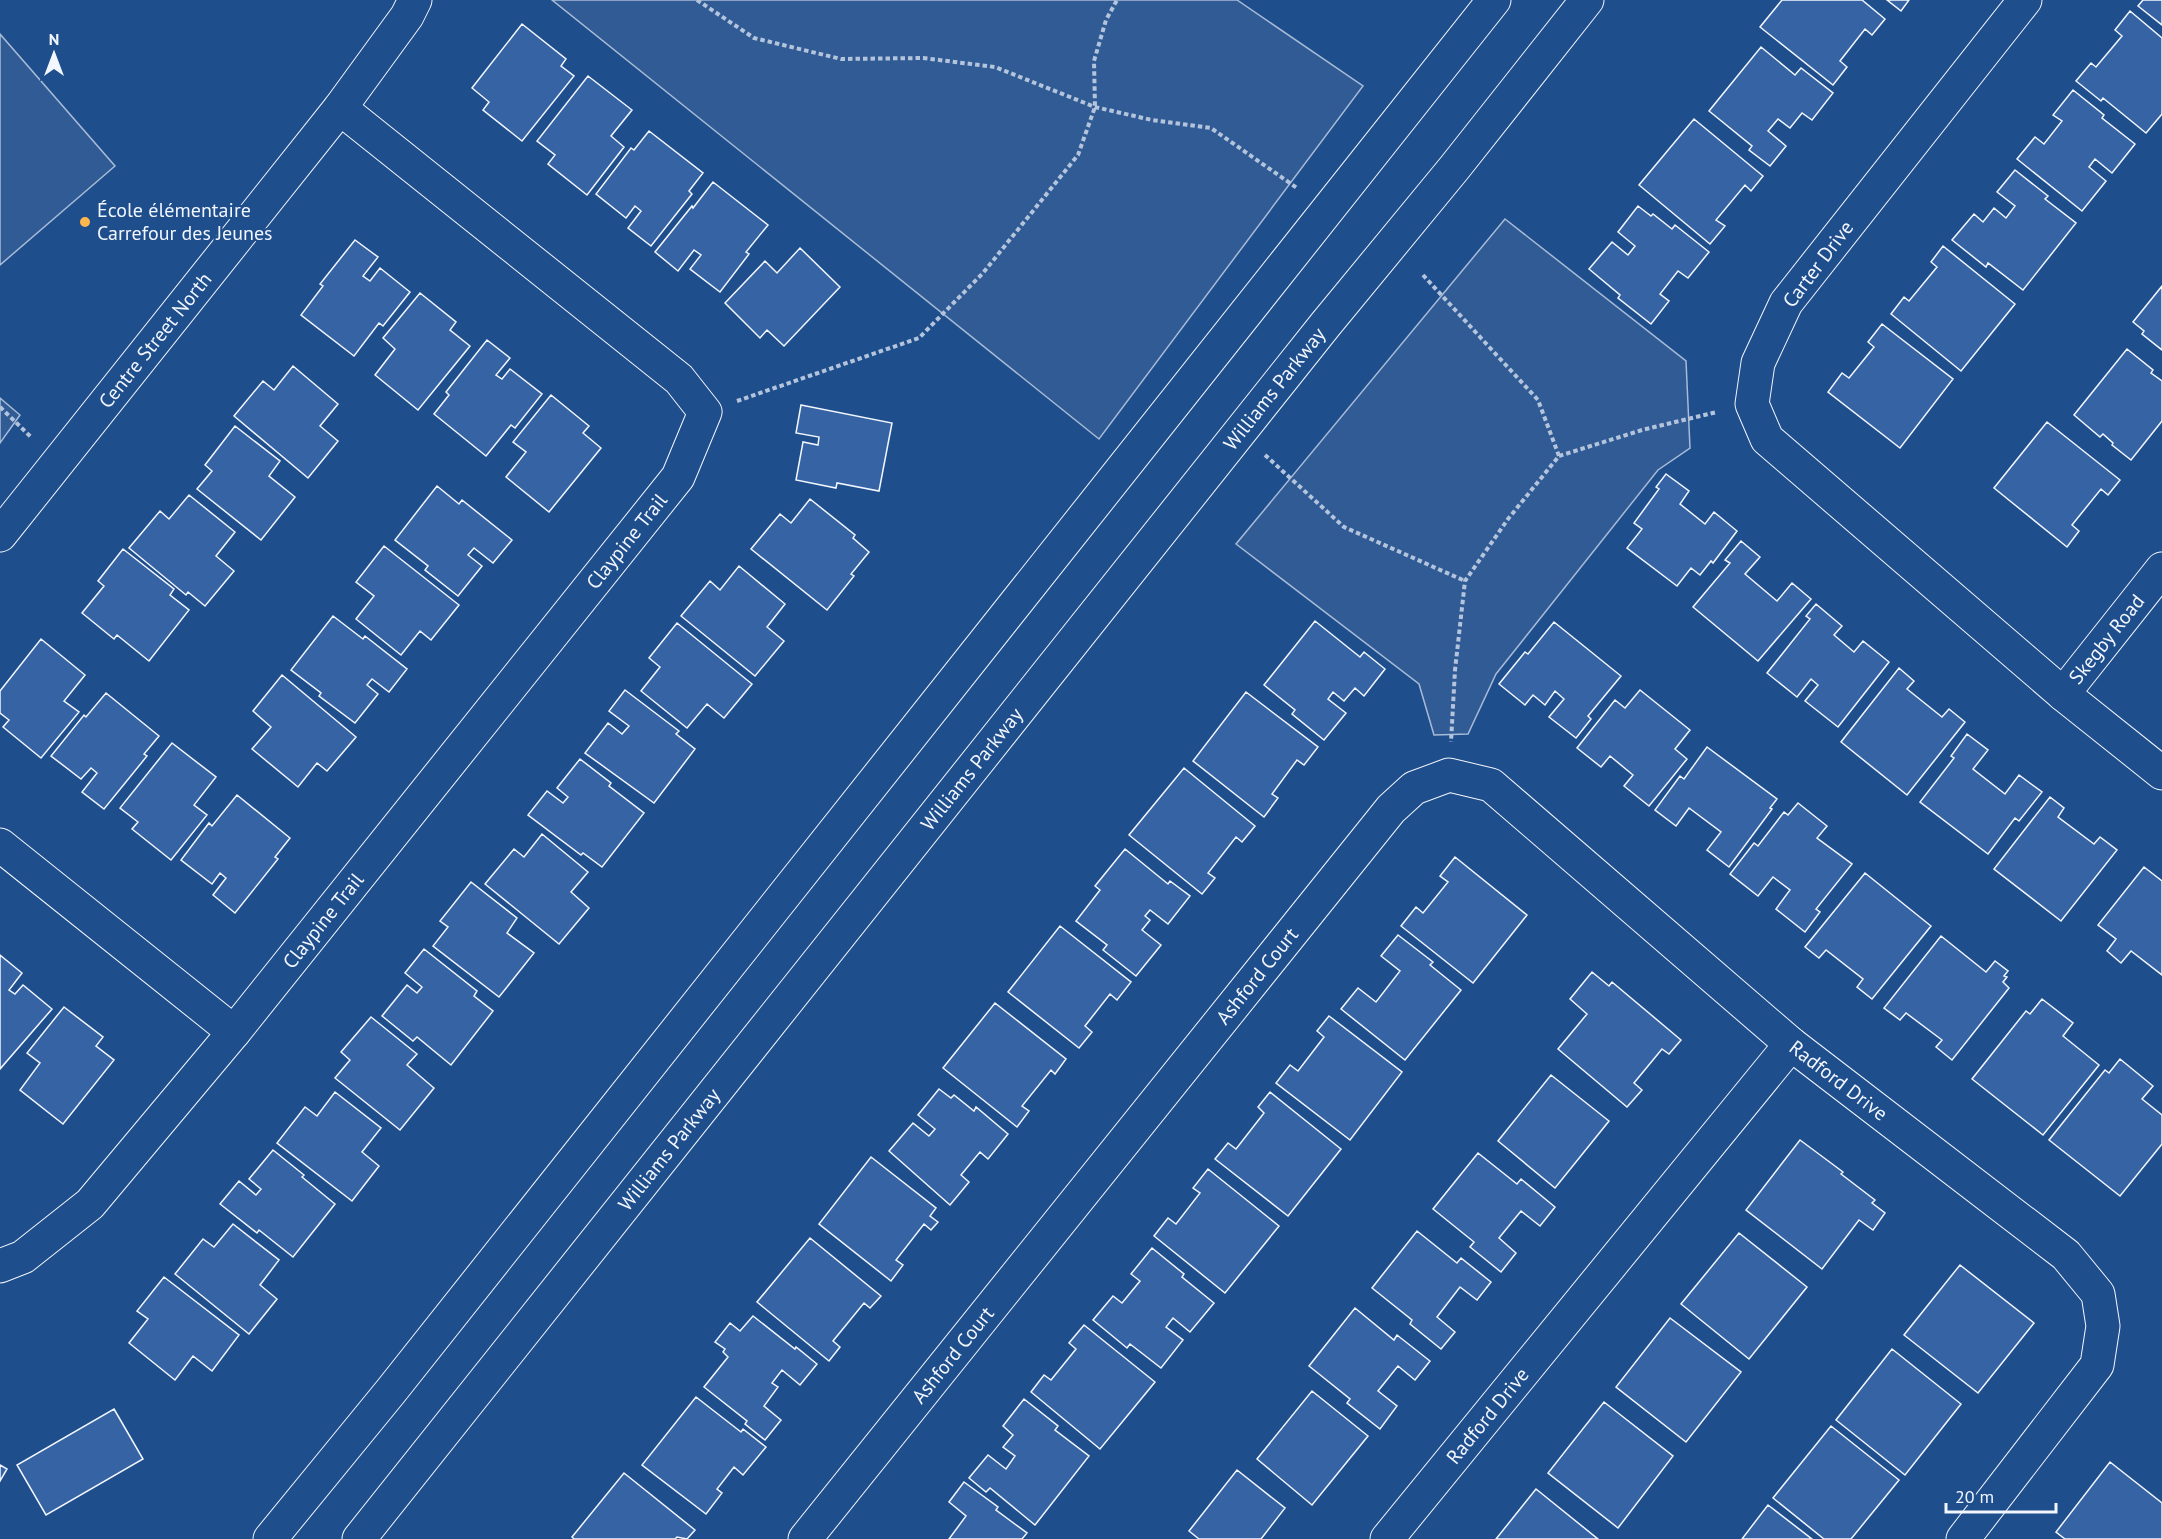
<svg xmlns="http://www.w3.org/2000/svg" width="2162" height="1539" font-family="'PT Sans',sans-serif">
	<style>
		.green { fill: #305b95; stroke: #a8bbd7; stroke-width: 1.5 }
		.building { fill: #3563a3; stroke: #f2f6ff; stroke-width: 1.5 }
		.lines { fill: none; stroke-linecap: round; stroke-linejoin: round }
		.minor-casing { stroke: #f2f6ff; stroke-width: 35 }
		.tertiary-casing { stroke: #f2f6ff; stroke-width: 35 }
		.secondary-casing { stroke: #f2f6ff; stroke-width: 35 }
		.path { stroke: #b3c4dc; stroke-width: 4; stroke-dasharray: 4.5 3; stroke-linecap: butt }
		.minor { stroke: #1f4e8c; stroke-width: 33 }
		.tertiary { stroke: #1f4e8c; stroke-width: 33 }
		.secondary { stroke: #1f4e8c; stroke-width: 33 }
		.poi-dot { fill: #ffb74d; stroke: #1f4e8c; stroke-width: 2 }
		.labels { text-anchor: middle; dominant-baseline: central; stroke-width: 4.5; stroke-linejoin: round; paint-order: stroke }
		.poi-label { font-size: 20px; fill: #f2f6ff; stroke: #1f4e8c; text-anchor: start }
		.street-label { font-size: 20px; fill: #f2f6ff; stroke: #1f4e8c }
	</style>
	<rect width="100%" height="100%" fill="#1f4e8c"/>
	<path class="green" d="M552,0H1237L1363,86L1099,439Z
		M0,34L115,166L0,265Z
		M1505,219L1686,361L1690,448L1658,470L1496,674L1468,734L1434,735L1419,684L1236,544Z
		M0,398L20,415L0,443Z"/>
	<path class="building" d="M1782,0H1862L1885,19L1872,35L1865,29L1840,61L1847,67L1833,85L1760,27Z
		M1887,0H1909L1901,11Z
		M2143,0H2162V25L2138,6Z
		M2130,11L2162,38V114L2146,133L2103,98L2101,101L2076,81L2091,63L2096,67L2122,36L2115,30Z
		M522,24L566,59L561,66L574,76L522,141L483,110L489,102L472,88Z
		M1761,47L1795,75L1801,68L1833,93L1812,120L1802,113L1790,128L1778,119L1768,131L1786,146L1770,166L1749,150L1752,146L1709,111Z
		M588,76L632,110L611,136L624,147L587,195L548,164L555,155L537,141Z
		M2073,90L2104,115L2102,118L2135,144L2112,173L2095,159L2089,167L2106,181L2082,211L2017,159L2035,137L2044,144L2062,121L2053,115Z
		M1694,119L1763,176L1751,191L1745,185L1716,220L1725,226L1710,244L1639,185Z
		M649,131L703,173L689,191L692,194L651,246L628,228L641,211L635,206L626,218L596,194L631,148L634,150Z
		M2015,170L2048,196L2045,199L2076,223L2023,290L1988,263L1986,267L1952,240L1974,214L1983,222L1994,208L2006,218L2015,206L1997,192Z
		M713,182L768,225L746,252L749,254L720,292L690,269L701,255L694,250L678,271L655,252L692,206L693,208Z
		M1638,206L1651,216L1653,214L1672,229L1675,225L1709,252L1688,278L1678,271L1660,294L1669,301L1651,324L1618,298L1620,295L1589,269L1612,242L1628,255L1635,246L1618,232Z
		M355,240L378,257L363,276L370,281L380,268L410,292L383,326L379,323L354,356L301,315L323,286L320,284Z
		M1943,246L2015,304L1961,371L1891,314L1904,297L1909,301L1937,267L1931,262Z
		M800,248L840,287L784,346L767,330L760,338L725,303L765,261L777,273Z
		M2162,286V350L2142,334L2144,331L2133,322Z
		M420,293L456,322L450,330L470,346L418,410L375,375L395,349L383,338Z
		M1882,324L1953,379L1900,448L1828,392L1842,373L1849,378L1874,347L1868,342Z
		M487,340L510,358L496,375L502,379L510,369L542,394L515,428L511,425L486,456L434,414L449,395L446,392Z
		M2127,349L2153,370L2151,373L2162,381V421L2131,460L2112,445L2113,443L2103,434L2100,437L2074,415Z
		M293,366L338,404L320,426L338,441L308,478L234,416L263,381L274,390Z
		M551,395L589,426L583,433L601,448L549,512L506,477L526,452L513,442Z
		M801,405L892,423L879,491L837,483L836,488L796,480L803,442L818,445L819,437L796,433Z
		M2047,422L2120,480L2108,495L2101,489L2072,525L2079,531L2067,547L1994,488Z
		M235,426L280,461L269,476L295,497L261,540L197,489L212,471L205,465Z
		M1666,474L1689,491L1680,504L1705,524L1714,512L1737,531L1713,563L1711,561L1700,575L1691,568L1677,586L1627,548L1642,529L1634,523L1659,489L1656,487Z
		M437,486L459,504L462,500L512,540L493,563L474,548L468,555L482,566L458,596L425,570L428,566L395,540Z
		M189,495L235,532L216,556L234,571L205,606L188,592L186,595L129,548L160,511L169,519Z
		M810,499L855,535L853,538L869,552L851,574L854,576L827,610L751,549L780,514L791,523Z
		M1741,541L1760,557L1745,574L1777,601L1792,583L1811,599L1758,661L1693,607L1730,563L1725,560Z
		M384,546L459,605L431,640L420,631L401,655L356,619L374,596L356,582Z
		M123,549L174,589L170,595L189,610L149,661L117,635L114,639L82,613L104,586L98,581Z
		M739,566L785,604L767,627L784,641L755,676L681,616L710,581L720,590Z
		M1816,604L1842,626L1834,635L1854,652L1863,641L1889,662L1838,727L1805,701L1818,685L1811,679L1797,697L1767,673L1810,619L1806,616Z
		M333,616L363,639L365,636L407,669L389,692L372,679L367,685L378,694L355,723L319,696L321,693L291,670Z
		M1315,621L1360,657L1364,652L1385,669L1364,696L1355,688L1344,701L1333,692L1328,699L1346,713L1324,740L1292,714L1295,710L1264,685Z
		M1554,622L1621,676L1588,716L1591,719L1576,738L1549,717L1564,699L1555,691L1545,705L1533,695L1525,705L1499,684L1525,652L1528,654Z
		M677,623L752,684L724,718L707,704L687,728L641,691L660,667L649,658Z
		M41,639L85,675L64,701L79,712L41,758L3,727L9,720L0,713V691Z
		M1899,668L1914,681L1907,689L1942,717L1949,709L1965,722L1907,795L1841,742Z
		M282,675L356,737L327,771L317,763L298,787L252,749L271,727L253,711Z
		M625,690L679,731L676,734L695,749L654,803L585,753L608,723L622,734L629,726L609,711Z
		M1640,690L1690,730L1675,749L1687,759L1649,806L1624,786L1633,775L1610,756L1601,767L1577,748L1615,700L1625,708Z
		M1246,692L1318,747L1304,765L1297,760L1272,794L1278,798L1264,817L1193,761Z
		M106,693L159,736L144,754L147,756L104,809L82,792L97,773L91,768L81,779L51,756L84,715L86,717Z
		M1967,734L1988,750L1973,769L2005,794L2019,775L2042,792L2019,821L2015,818L1988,854L1920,802L1954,758L1951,756Z
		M172,743L216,777L194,805L207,815L171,860L132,829L138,822L120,808Z
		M1707,747L1777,799L1770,808L1772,809L1729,867L1707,850L1721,832L1689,808L1676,826L1655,810L1680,776L1684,779Z
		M580,759L611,783L609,786L644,813L602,867L583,853L581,855L528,815L547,791L563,803L568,797L557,788Z
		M1184,768L1255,826L1242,842L1236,837L1208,873L1215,878L1202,894L1129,835Z
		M237,795L290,838L275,857L278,859L235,913L213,895L226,878L220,873L212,884L181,860L209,823L212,826Z
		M2050,797L2064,808L2058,817L2094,844L2100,837L2117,850L2061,921L1994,869Z
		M1798,803L1827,826L1817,838L1852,864L1816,909L1820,912L1805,932L1776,909L1790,890L1773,877L1758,896L1730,874L1754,843L1758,846L1784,812L1788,815Z
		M542,834L588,872L571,892L589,908L559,944L485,884L514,849L524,857Z
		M1125,849L1168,884L1170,881L1190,896L1168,924L1150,910L1145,916L1150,920L1142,930L1161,945L1136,976L1103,950L1107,945L1076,921L1100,890L1095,886Z
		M1455,857L1527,915L1473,983L1401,926L1416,907L1423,913L1448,882L1440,876Z
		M2144,867L2162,881V975L2131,951L2121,963L2107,951L2116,939L2098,925Z
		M1865,873L1931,926L1872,999L1857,987L1863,979L1826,950L1819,958L1805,947Z
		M471,882L517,918L507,933L534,953L499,997L433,946L448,927L440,921Z
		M1060,926L1131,982L1117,1000L1110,994L1085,1026L1092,1032L1079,1048L1008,992Z
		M1398,935L1433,962L1430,965L1461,990L1405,1060L1341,1009L1358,988L1376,1002L1400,971L1381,956Z
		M1941,936L1986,972L1995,961L2008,971L2004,976L2007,977L2003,982L2009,988L1952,1060L1936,1047L1942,1040L1906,1013L1900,1020L1884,1008Z
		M424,949L477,991L474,996L493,1011L451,1065L417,1037L413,1041L382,1016L407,985L417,993L422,987L405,973Z
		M0,955L22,973L9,990L15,994L23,985L52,1009L0,1069Z
		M1592,972L1609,986L1612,982L1681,1040L1669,1054L1662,1049L1634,1083L1642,1090L1627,1107L1558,1049L1587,1014L1570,999Z
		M2042,999L2073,1023L2063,1036L2099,1065L2043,1135L1972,1079L2026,1011L2030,1014Z
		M995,1003L1066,1059L1055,1074L1051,1070L1022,1106L1029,1111L1017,1127L943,1068Z
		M64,1007L103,1037L96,1046L114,1060L63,1124L20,1090L40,1063L27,1053Z
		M1329,1016L1402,1072L1350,1140L1276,1083L1290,1065L1298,1071L1324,1037L1317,1031Z
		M371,1017L417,1054L407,1065L434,1088L400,1130L335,1078L350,1060L341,1052Z
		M2120,1059L2153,1086L2142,1099L2162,1115V1144L2120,1196L2049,1140L2105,1070L2109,1073Z
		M1551,1075L1609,1121L1555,1188L1498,1141Z
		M939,1089L951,1098L954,1095L974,1111L976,1107L1008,1134L988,1159L980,1152L961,1175L969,1182L950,1205L889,1151L913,1123L929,1136L935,1129L918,1115Z
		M335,1092L381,1128L362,1152L379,1166L352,1201L277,1143L305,1107L317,1116Z
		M1270,1092L1341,1149L1288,1216L1215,1159L1228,1143L1236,1149L1264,1113L1258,1107Z
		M1800,1140L1843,1172L1841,1174L1875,1200L1872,1203L1885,1213L1873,1230L1859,1220L1822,1269L1746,1210Z
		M273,1150L304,1175L302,1177L335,1204L293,1257L259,1230L257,1233L220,1204L239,1181L256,1195L261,1189L249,1179Z
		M1478,1153L1517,1184L1521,1179L1555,1207L1540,1226L1521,1211L1499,1238L1516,1253L1501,1272L1470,1247L1474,1242L1433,1209Z
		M871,1157L936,1208L930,1216L938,1222L931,1230L924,1224L896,1260L903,1265L891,1281L819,1224Z
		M1208,1169L1279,1226L1225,1293L1154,1236L1168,1218L1176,1224L1200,1193L1193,1188Z
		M233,1224L279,1260L260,1285L277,1299L249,1334L175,1274L203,1239L214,1247Z
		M1417,1231L1457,1263L1461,1258L1491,1282L1477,1300L1460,1287L1437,1317L1455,1332L1441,1349L1410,1324L1412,1320L1372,1288Z
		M1739,1233L1807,1287L1749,1359L1681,1304Z
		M810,1238L881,1296L870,1308L864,1303L833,1341L840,1347L829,1361L757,1302Z
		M1152,1248L1184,1274L1182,1277L1214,1303L1190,1332L1173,1318L1166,1327L1183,1340L1161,1368L1130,1344L1127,1348L1093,1320L1113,1296L1122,1303L1140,1281L1131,1274Z
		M1960,1265L2034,1323L1978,1393L1904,1335Z
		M164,1277L239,1335L212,1371L193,1356L175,1380L129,1343L148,1319L137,1311Z
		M1355,1308L1394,1340L1397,1335L1430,1361L1415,1380L1398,1366L1378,1391L1397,1406L1380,1429L1347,1403L1350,1399L1309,1366Z
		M753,1316L795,1349L796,1347L817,1364L800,1385L782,1370L772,1383L778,1387L764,1406L781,1420L765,1440L745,1424L747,1421L704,1387L728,1357L723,1352L725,1349L715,1342L730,1323L740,1331Z
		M1670,1318L1741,1372L1686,1442L1616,1387Z
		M1084,1325L1155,1382L1100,1449L1031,1392L1044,1375L1051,1380L1076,1349L1069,1343Z
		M1892,1349L1961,1404L1905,1475L1836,1420Z
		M1312,1391L1368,1436L1312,1505L1257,1459Z
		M696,1397L741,1432L743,1429L766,1447L743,1475L734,1467L717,1489L722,1493L706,1514L642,1465Z
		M1024,1399L1058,1426L1055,1430L1089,1456L1035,1525L990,1488L986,1492L969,1478L988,1455L1006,1469L1015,1456L1003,1447L1013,1435L1003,1426Z
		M1604,1402L1673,1456L1618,1528L1548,1473Z
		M114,1409L143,1459L46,1515L17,1465Z
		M1831,1426L1899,1480L1851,1539H1824L1773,1498Z
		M2110,1462L2162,1503V1539H2065L2056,1532Z
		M0,1465L7,1469L0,1481Z
		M1237,1470L1285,1508L1261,1539H1199L1189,1531Z
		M624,1473L695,1530L687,1539L677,1537L675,1539H574L572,1537Z
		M964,1482L998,1507L996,1510L1027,1533L1022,1539H949L966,1516L949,1502Z
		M1536,1489L1598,1539H1496Z
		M1768,1505L1812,1539H1742Z"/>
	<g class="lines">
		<defs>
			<g id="minor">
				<path d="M2025,0L1786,303L1758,363L1752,404L1767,439L2063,694L2162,773"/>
				<path id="s1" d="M2063,694L2162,569"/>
				<path d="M0,845L234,1032"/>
				<path id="s2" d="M0,1266L23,1257L90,1204L234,1032L678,477L705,412L679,379L340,108"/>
				<path id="s3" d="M805,1539L1391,809L1414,788L1449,775L1491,785L1791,1044L2066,1255L2098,1294L2103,1326L2097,1365L1963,1539"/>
				<path id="s4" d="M1387,1539L1791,1044"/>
			</g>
			<g id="tertiary">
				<path id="s5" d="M0,535L340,108L407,16L415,0"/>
			</g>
			<g id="secondary">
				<path d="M270,1539L391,1391L1494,0"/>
				<path id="s6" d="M359,1539L1325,325L1455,167L1587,0"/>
			</g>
		</defs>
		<use href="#minor" class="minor-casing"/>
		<use href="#tertiary" class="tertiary-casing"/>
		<use href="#secondary" class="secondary-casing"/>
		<path class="path" d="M697,0L754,38L841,59L923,58L995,67L1095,107L1152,120L1211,128L1297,188
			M1423,275L1538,400L1559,456L1508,519L1465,581L1455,670L1451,742
			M737,401L919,338L983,273L1078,155L1095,107L1094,61L1106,20L1117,0
			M0,407L32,438
			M1265,455L1344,527L1465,581
			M1559,456L1642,430L1717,412"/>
		<use href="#minor" class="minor"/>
		<use href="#tertiary" class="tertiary"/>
		<use href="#secondary" class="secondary"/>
	</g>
	<circle class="poi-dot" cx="85" cy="222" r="6"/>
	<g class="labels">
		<g class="poi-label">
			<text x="97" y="210">École élémentaire<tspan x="97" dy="23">Carrefour des Jeunes</tspan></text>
		</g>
		<g class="street-label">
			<text transform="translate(1818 264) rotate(-53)">Carter Drive</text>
			<text stroke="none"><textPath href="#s5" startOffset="249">Centre Street North</textPath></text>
			<text stroke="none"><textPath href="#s6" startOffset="1470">Williams Parkway</textPath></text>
			<text stroke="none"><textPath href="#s2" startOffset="963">Claypine Trail</textPath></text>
			<text stroke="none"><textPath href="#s1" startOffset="70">Skegby Road</textPath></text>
			<text stroke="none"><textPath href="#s6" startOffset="984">Williams Parkway</textPath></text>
			<text stroke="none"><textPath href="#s2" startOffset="477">Claypine Trail</textPath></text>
			<text stroke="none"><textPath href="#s3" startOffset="722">Ashford Court</textPath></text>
			<text stroke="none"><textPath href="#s3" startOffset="1504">Radford Drive</textPath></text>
			<text stroke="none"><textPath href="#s6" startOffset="498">Williams Parkway</textPath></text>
			<text stroke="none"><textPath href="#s3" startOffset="236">Ashford Court</textPath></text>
			<text stroke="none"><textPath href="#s4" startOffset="159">Radford Drive</textPath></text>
		</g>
	</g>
	<g transform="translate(54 54)" stroke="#1f4e8c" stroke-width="4.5" paint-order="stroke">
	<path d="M0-4.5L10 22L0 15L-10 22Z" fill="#f2f6ff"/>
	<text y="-9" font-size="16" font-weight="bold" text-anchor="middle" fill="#f2f6ff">N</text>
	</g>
	<path d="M1946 1503v9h110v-9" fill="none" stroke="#f2f6ff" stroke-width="3"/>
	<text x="1955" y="1503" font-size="18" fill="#f2f6ff" stroke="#1f4e8c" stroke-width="4.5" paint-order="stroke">20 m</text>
</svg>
